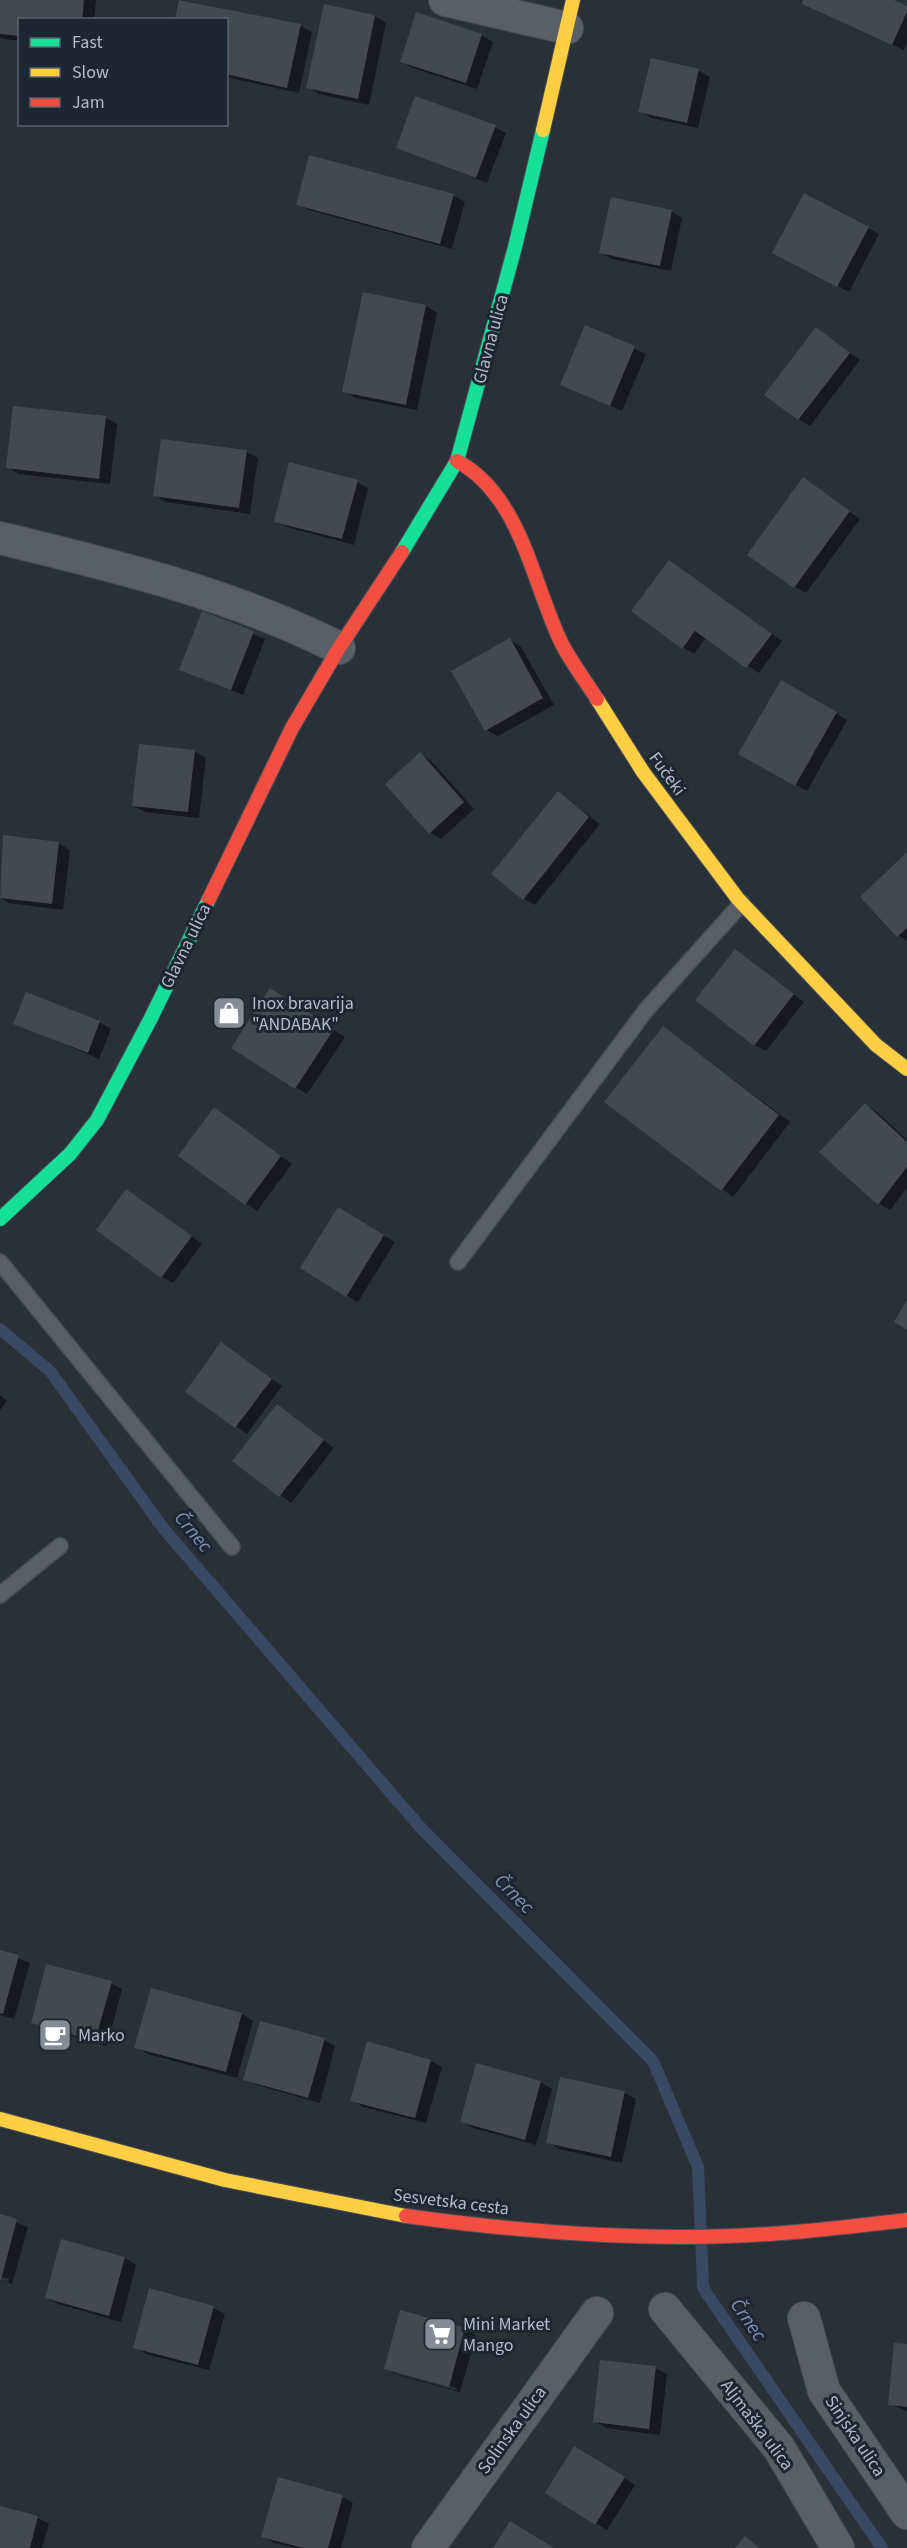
<svg xmlns="http://www.w3.org/2000/svg" width="907" height="2548" font-family="'Source Sans 3',sans-serif">
	<style>
		.shadow { fill: #0007; fill-rule: evenodd }
		.lines { fill: none; stroke-linecap: round; stroke-linejoin: round }
		.stream { stroke: #384963; stroke-width: 12 }
		.building { fill: #444950 }
		.lane-casing { stroke: #484c53; stroke-width: 18 }
		.street-casing { stroke: #484c53; stroke-width: 34 }
		.fast-casing { stroke: #484c53; stroke-width: 16 }
		.slow-casing { stroke: #484c53; stroke-width: 16 }
		.jam-casing { stroke: #484c53; stroke-width: 16 }
		.lane { stroke: #5a5e66; stroke-width: 15 }
		.street { stroke: #5a5e66; stroke-width: 32 }
		.fast { stroke: #16e098; stroke-width: 14 }
		.slow { stroke: #ffcf43; stroke-width: 14 }
		.jam { stroke: #f24e42; stroke-width: 14 }
		.labels { text-anchor: middle; dominant-baseline: central; stroke-width: 6; stroke-linejoin: round; paint-order: stroke }
		.street-label { font-size: 18px; fill: #b4bcc9; stroke: #1d2633 }
		.poi-label { font-size: 18px; fill: #b4bcc9; stroke: #1d2633; text-anchor: start }
		.water-label { font-size: 20px; font-style: italic; fill: #7c92b1; stroke: #1d2633 }
	</style>
	<rect width="100%" height="100%" fill="#2a3038"/>
	<path class="shadow" d="M0,0H96L94,20H20V41L0,38Z
		M181,0L301,26L312,32L299,93L226,77V20H177Z
		M805,0H891L907,7V43L904,50L815,10Z
		M325,6L375,16L386,23L369,105L319,94L308,87Z
		M481,35L493,42L477,89L413,68L401,62Z
		M652,60L699,71L710,77L698,128L651,118L640,111Z
		M495,127L506,133L487,183L397,147Z
		M310,157L454,196L465,202L452,249L309,210L298,204Z
		M671,211L682,218L671,271L612,259L601,253Z
		M868,228L879,234L849,292L785,259Z
		M426,306L437,313L417,410L356,398L344,391Z
		M585,327L646,354L622,411L561,384Z
		M816,329L860,360L810,426L798,419Z
		M106,418L117,424L110,484L19,474L8,467Z
		M246,452L258,458L250,514L166,502L155,495Z
		M803,479L860,519L806,593L795,587Z
		M357,482L368,488L354,545L287,527L276,521Z
		M670,562L782,641L759,673L706,637L694,654L683,647Z
		M203,613L265,639L243,695L180,669Z
		M510,640L521,647L554,705L498,736L487,730Z
		M781,682L847,720L807,791L740,753Z
		M141,745L195,751L206,758L199,818L145,812L134,806Z
		M420,754L431,761L474,809L441,839L430,832Z
		M558,793L600,824L535,905L524,899Z
		M4,837L58,843L70,850L63,910L9,903L0,898Z
		M907,855V941L898,935Z
		M735,951L804,1002L766,1051L755,1045Z
		M282,997L345,1037L307,1094L233,1048Z
		M99,1022L111,1029L99,1059L15,1023Z
		M674,1035L790,1122L733,1197L607,1102Z
		M866,1105L877,1112L907,1140V1188L890,1210L879,1204Z
		M215,1109L292,1164L257,1211L180,1155Z
		M137,1197L202,1244L173,1283L162,1277Z
		M339,1209L395,1242L358,1302L346,1295Z
		M222,1344L282,1386L247,1434L187,1392Z
		M0,1395L7,1401L0,1410Z
		M278,1406L334,1448L291,1503L235,1461Z
		M0,1951L30,1963L14,2019L0,2015Z
		M111,1983L122,1989L107,2046L44,2028L32,2022Z
		M152,1990L242,2014L253,2021L237,2078L148,2054L136,2047Z
		M324,2040L335,2046L320,2103L257,2085L245,2079Z
		M368,2043L431,2061L442,2067L426,2123L363,2107L352,2100Z
		M562,2079L625,2093L636,2099L622,2163L559,2149L548,2142Z
		M540,2082L552,2089L536,2145L473,2128L461,2121Z
		M0,2216L28,2227L12,2284L0,2280L8,2282L9,2279L0,2277Z
		M62,2241L125,2258L136,2265L121,2322L58,2304L46,2298Z
		M213,2308L225,2314L209,2370L146,2354L135,2347Z
		M465,2329L476,2336L460,2392L397,2375L386,2368ZM396,2371L457,2388L456,2390L396,2374Z
		M907,2346V2411L889,2404Z
		M655,2368L667,2374L660,2435L606,2428L595,2421Z
		M586,2454L635,2485L607,2530L547,2493Z
		M342,2497L353,2503L341,2548H295L274,2543L263,2536Z
		M0,2507L38,2518L49,2524L42,2548H0Z"/>
	<g class="lines">
		<path class="stream" d="M0,1329L50,1371L163,1528L421,1828L653,2061L698,2167L703,2286L707,2294L882,2548"/>
	</g>
	<path class="building" d="M0,0H84L82,20H20V36L0,34Z
		M179,0L301,24L287,88L226,74V20H175Z
		M803,0H894L907,6V12L892,45L802,4Z
		M324,4L375,15L358,99L306,88Z
		M416,12L482,34L466,83L400,62Z
		M651,58L699,69L687,123L638,112Z
		M415,96L496,125L476,178L396,148Z
		M309,155L454,194L440,244L296,205Z
		M804,193L869,227L837,287L772,253Z
		M611,197L672,210L660,266L599,253Z
		M363,292L426,305L406,405L342,392Z
		M585,325L635,346L610,406L560,385Z
		M816,327L850,353L798,420L764,395Z
		M13,406L106,416L99,479L6,468Z
		M161,439L247,450L239,508L153,496Z
		M289,462L358,480L342,539L274,522Z
		M803,477L850,511L794,588L747,555Z
		M669,560L772,634L746,668L695,631L682,649L631,611Z
		M202,611L254,631L231,690L179,670Z
		M510,638L543,698L485,731L451,671Z
		M781,680L837,712L795,786L738,754Z
		M139,744L195,750L188,812L132,806Z
		M420,752L464,802L429,834L385,784Z
		M558,791L589,817L523,900L491,874Z
		M3,835L59,842L52,904L0,898Z
		M907,852V928L897,937L860,897Z
		M735,949L794,994L754,1046L695,1000Z
		M270,988L334,1029L295,1089L231,1048Z
		M26,992L100,1021L88,1053L13,1024Z
		M663,1026L779,1115L721,1191L604,1102Z
		M865,1103L907,1142V1167L878,1205L819,1152Z
		M214,1107L281,1156L245,1205L178,1156Z
		M126,1189L192,1236L161,1278L96,1230Z
		M338,1207L384,1235L346,1297L300,1268Z
		M907,1300V1330L894,1322Z
		M221,1342L272,1379L235,1428L185,1392Z
		M277,1404L324,1440L279,1497L232,1461Z
		M0,1950L19,1955L3,2014L0,2013Z
		M46,1964L112,1981L95,2041L31,2023Z
		M151,1988L242,2013L226,2072L134,2048Z
		M260,2021L325,2038L308,2098L243,2080Z
		M367,2041L431,2060L415,2118L350,2101Z
		M476,2063L541,2081L525,2140L460,2122Z
		M560,2077L625,2091L611,2157L546,2143Z
		M0,2214L17,2219L1,2280H0Z
		M61,2239L125,2257L109,2316L45,2298Z
		M149,2288L214,2306L198,2365L133,2348Z
		M400,2310L465,2328L449,2387L384,2369Z
		M894,2343L907,2344V2407L888,2405Z
		M600,2360L656,2366L649,2429L593,2422Z
		M574,2446L625,2477L595,2525L545,2493Z
		M278,2477L343,2495L328,2548H303L261,2537Z
		M0,2506L38,2516L30,2548H0Z
		M510,2521L554,2548H493Z
		M745,2536L759,2548H735Z"/>
	<g class="lines">
		<defs>
			<path id="lane" d="M0,1262L232,1547
				M458,1262L646,1010L742,903
				M0,1595L60,1546"/>
			<path id="street" d="M445,0L567,28
				M0,538C116,566 232,594 339,648
				M665,2309L779,2448L838,2548
				M804,2318L824,2391L907,2513
				M428,2548L597,2313"/>
			<path id="fast" d="M402,552L457,461L515,247L543,130
				M0,1219L70,1154L97,1120L151,1018L209,899"/>
			<path id="slow" d="M543,130L573,0
				M597,699L643,772L738,899L876,1045L907,1069
				M0,2119L225,2180L406,2216"/>
			<path id="jam" d="M457,461C520,495 532,580 560,640C570,661 585,680 597,699
				M209,899L292,728L339,648L402,552
				M406,2216C514,2231 621,2240 730,2236C789,2234 848,2227 907,2220"/>
		</defs>
		<use href="#lane" class="lane-casing"/>
		<use href="#street" class="street-casing"/>
		<use href="#fast" class="fast-casing"/>
		<use href="#slow" class="slow-casing"/>
		<use href="#jam" class="jam-casing"/>
		<use href="#lane" class="lane"/>
		<use href="#street" class="street"/>
		<use href="#fast" class="fast"/>
		<use href="#slow" class="slow"/>
		<use href="#jam" class="jam"/>
	</g>
	<defs>
		<symbol id="shop-square" viewBox="-11 -11 22 22"><rect x="-9" y="-9" width="18" height="18" rx="4" fill="#848b96" stroke="#1d2633"/><path d="M-5-2.5h2.3a2.7 3.5 0 0 1 5.4 0H5L5.5 6h-11ZM-1.5-2.5h3a1.5 2.3 0 0 0-3 0Z" fill="#fff"/></symbol>
		<symbol id="cafe-square" viewBox="-11 -11 22 22"><rect x="-9" y="-9" width="18" height="18" rx="4" fill="#848b96" stroke="#1d2633"/><path d="M-5.5-4.5H6V0H3Q3 3.5 0 3.5H-2.5Q-5.5 3.5-5.5 0ZM3-3.2v2h1.7v-2ZM-6 4.5H4V6H-6Z" fill="#fff"/></symbol>
		<symbol id="supermarket-square" viewBox="-11 -11 22 22"><rect x="-9" y="-9" width="18" height="18" rx="4" fill="#848b96" stroke="#1d2633"/><path d="M-6-5.5h2.5l.6 2H6L4.5 2H-2.5L-4.4-4H-6ZM-1.5 3.2a1.3 1.3 0 1 0 .1 0ZM3 3.2a1.3 1.3 0 1 0 .1 0Z" fill="#fff"/></symbol>
	</defs>
	<g fill-rule="evenodd">
		<use href="#shop-square" x="210" y="994" width="38" height="38"/>
		<use href="#cafe-square" x="36" y="2016" width="38" height="38"/>
		<use href="#supermarket-square" x="421" y="2315" width="38" height="38"/>
	</g>
	<g class="labels">
		<g class="street-label">
			<text transform="translate(491 339) rotate(-75)">Glavna ulica</text>
			<text transform="translate(667 774) rotate(54)">Fučeki</text>
			<text transform="translate(186 946) rotate(-64)">Glavna ulica</text>
			<text transform="translate(451 2202) rotate(7)">Sesvetska cesta</text>
			<text transform="translate(757 2425) rotate(53)">Aljmaška ulica</text>
			<text transform="translate(512 2430) rotate(-54)">Solinska ulica</text>
			<text transform="translate(855 2436) rotate(56)">Sinjska ulica</text>
		</g>
		<g class="poi-label">
			<text x="252" y="1003">Inox bravarija<tspan x="252" dy="21">"ANDABAK"</tspan></text>
			<text x="78" y="2035">Marko</text>
			<text x="463" y="2324">Mini Market<tspan x="463" dy="21">Mango</tspan></text>
		</g>
		<g class="water-label">
			<text transform="translate(193 1532) rotate(50)">Črnec</text>
			<text transform="translate(514 1894) rotate(45)">Črnec</text>
			<text transform="translate(748 2320) rotate(55)">Črnec</text>
		</g>
	</g>
	<rect x="18" y="18" width="210" height="108" fill="#1d2633" stroke="#59626f" stroke-width="1.5"/>
	<rect x="30" y="38" width="30" height="9" fill="#16e098" stroke="#59626f" stroke-width="1.5"/>
	<text x="72" y="48" font-size="18" fill="#b4bcc9">Fast</text>
	<rect x="30" y="68" width="30" height="9" fill="#ffcf43" stroke="#59626f" stroke-width="1.5"/>
	<text x="72" y="78" font-size="18" fill="#b4bcc9">Slow</text>
	<rect x="30" y="98" width="30" height="9" fill="#f24e42" stroke="#59626f" stroke-width="1.5"/>
	<text x="72" y="108" font-size="18" fill="#b4bcc9">Jam</text>
</svg>
